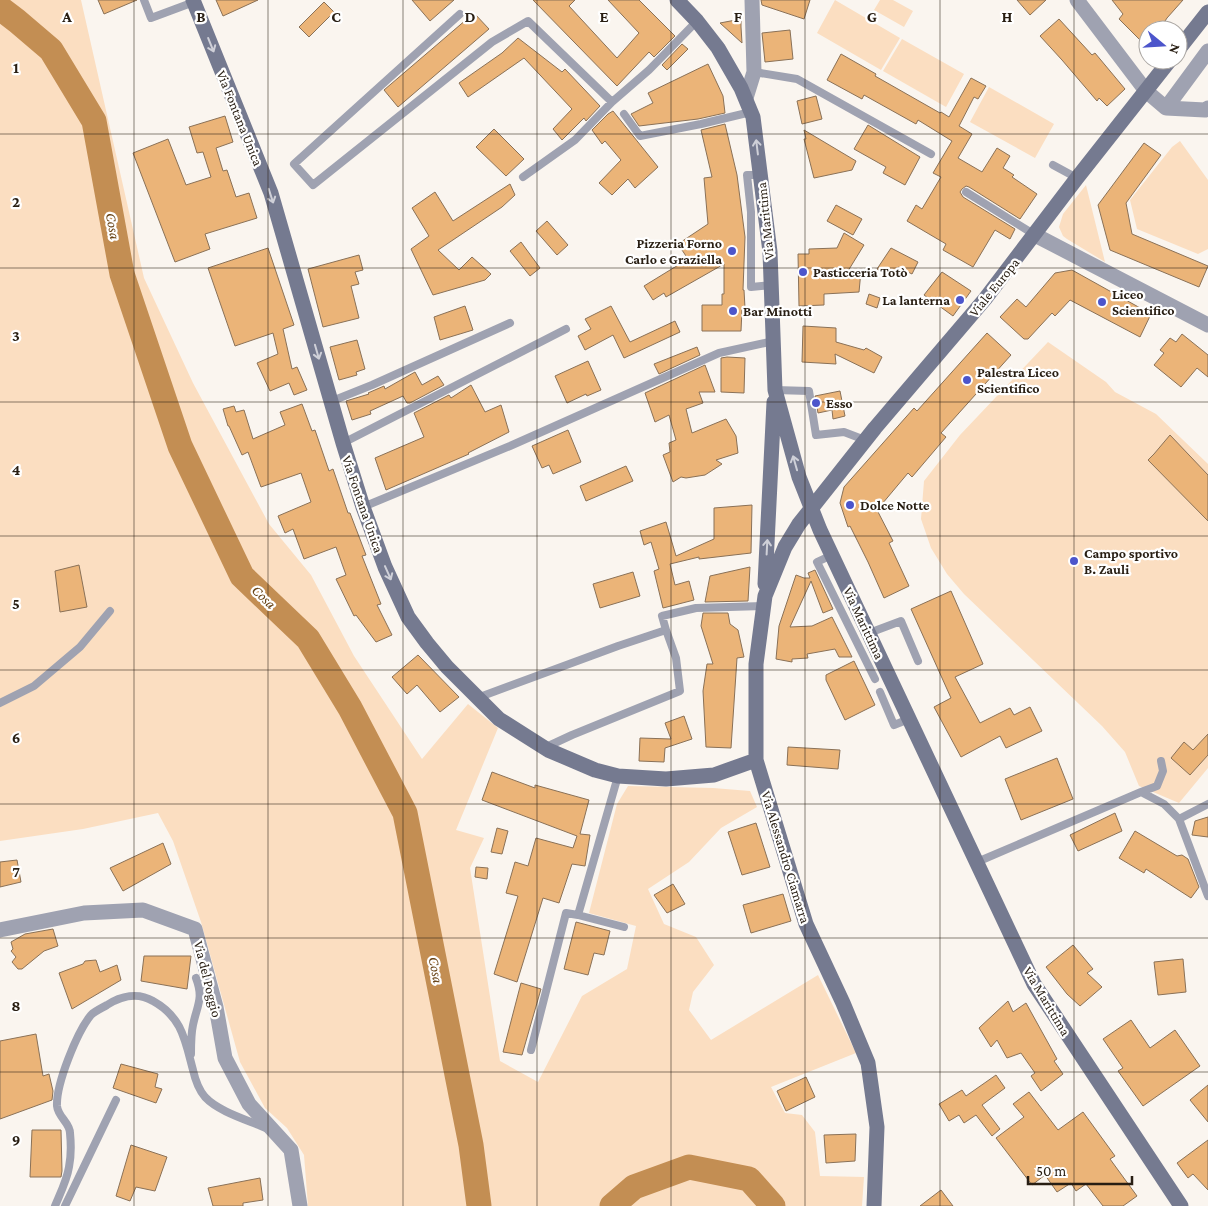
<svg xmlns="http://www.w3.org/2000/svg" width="1208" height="1206" font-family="'Crimson Pro',serif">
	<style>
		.green { fill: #fbdec1 }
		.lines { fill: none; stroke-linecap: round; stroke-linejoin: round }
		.river { stroke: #c38e53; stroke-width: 25 }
		.building { fill: #ebb478; stroke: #8a7157 }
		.lane { stroke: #9fa2b1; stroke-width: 8 }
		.street { stroke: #9fa2b1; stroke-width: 15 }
		.secondary { stroke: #757a90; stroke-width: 15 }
		.oneway { stroke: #cfd0d8 }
		.grid { fill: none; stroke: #281e13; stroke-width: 1; stroke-opacity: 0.55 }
		.poi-dot { fill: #4c55cb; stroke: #fff; stroke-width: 2 }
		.labels { text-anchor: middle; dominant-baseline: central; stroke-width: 4.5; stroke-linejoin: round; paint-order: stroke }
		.street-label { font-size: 14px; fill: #281e13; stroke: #fff }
		.poi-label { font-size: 14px; font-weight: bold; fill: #281e13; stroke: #fff; text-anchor: start }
		.water-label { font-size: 15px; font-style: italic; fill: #694417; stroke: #fff }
		.grid-label { font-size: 16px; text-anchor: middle; font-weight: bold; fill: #281e13; stroke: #fff; stroke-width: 4.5; stroke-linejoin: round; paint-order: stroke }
	</style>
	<rect width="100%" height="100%" fill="#faf5ef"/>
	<path class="green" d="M0,0H81L144,278L193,383L269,524L311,575L354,656L422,759L468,704L498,728L456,830L484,838L470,868L500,1061L538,1082L582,996L627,969L636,926L589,913L617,804L628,786L713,788L750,791L757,807L721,828L689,862L648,889L664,924L696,937L714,965L693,992L689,1010L711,1040L818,975L856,1053L771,1087L785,1113L802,1115L815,1132L820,1176L864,1177L862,1206H308L304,1155L287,1128L265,1108L240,1062L201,922L173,841L158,813L83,829L0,841Z
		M835,0L900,38L881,70L817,33Z
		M880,0H893L913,11L904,27L874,10Z
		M902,39L964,74L946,107L883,71Z
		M989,87L1054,124L1035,158L970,122Z
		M1180,141L1208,180V249L1198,254L1137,229L1130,200L1172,147Z
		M1086,185L1105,262L1067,239L1063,236L1059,227L1063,214Z
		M1048,342L1106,382L1115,392L1156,414L1208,464V768L1179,803L1139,786L1125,752L1102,726L964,594L947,574L931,548L921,519L924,481L960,435Z"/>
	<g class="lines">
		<path class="river" d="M0,8L17,21L51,50L94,121L122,274L180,446L242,576L308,639L350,708L405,813L471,1145L479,1206
			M612,1206L634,1187L689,1167L749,1179L773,1206"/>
	</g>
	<path class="building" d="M98,0H137L104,14Z
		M216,0H258L223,16Z
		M412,0H454L430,21Z
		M533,0H575L569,6L617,58L639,33L608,0H639L675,36L654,57L649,52L617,86Z
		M761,0H810L804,19L762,5Z
		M1017,0H1046L1030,15Z
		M1112,0H1183L1167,18L1159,30H1148V48L1119,19L1123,14Z
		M324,2L334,12L309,37L299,27Z
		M474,13L489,29L398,107L384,90Z
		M741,19V27L742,43L720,23Z
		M1059,19L1092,55L1095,53L1125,89L1107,106L1099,98L1097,101L1062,60L1040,36Z
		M790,30L793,59L765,62L762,33Z
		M518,38L562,72L565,69L600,106L586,121L584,118L562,140L553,129L572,109L524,58L468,97L459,83L502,53Z
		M682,44L688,49L667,70L662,65Z
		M841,54L876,74L875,76L940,113L941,112L949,117L971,78L986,86L978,99L974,97L959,126L972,134L958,158L982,172L997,148L1010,156L1003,168L1014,175L1012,177L1037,194L1020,219L969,187L966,186L962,189L960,192L963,197L1015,229L1010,239L995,230L973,267L943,250L946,244L907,221L916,205L922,209L941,177L933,173L952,141L918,120L916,124L864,95L862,99L827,80Z
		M708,64L723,96L725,113L698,119L639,126L631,114L653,103L648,93Z
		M816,96L822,119L802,124L797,101Z
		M613,111L658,167L635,188L628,179L612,195L599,183L621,160L605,141L602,144L592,130L608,114Z
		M225,116L233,142L216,148L223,171L227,170L236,197L249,193L257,218L205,234L210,249L175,262L133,153L168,139L186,185L211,177L203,152L197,153L189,127Z
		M725,124L737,175L745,237L743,290H744L745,308L742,309L741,331H702V305H722V294H724V264L666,297L664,293L653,300L644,286L688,259L678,244L708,224L704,178L712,177L701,130Z
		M868,125L920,157L905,185L883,173L886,167L854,149Z
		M494,129L524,159L506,176L476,147Z
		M804,130L856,161L852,170L814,178L804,139H806Z
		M1144,143L1161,155L1126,203L1132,234L1208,266L1199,287L1110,250L1098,205Z
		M510,184L515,195L502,207L438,250L459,270L472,257L491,274L485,280L433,295L411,249L429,236L412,208L435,192L453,221Z
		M836,205L862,219L853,235L827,221Z
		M547,221L568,245L557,255L536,231Z
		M844,233L864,245L848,271H861L859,292L824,294V305L799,306L798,254H809V249L837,248Z
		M521,242L540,268L530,276L510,251Z
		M268,248L294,325L283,329L292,369L297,367L307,390L294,395L289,383L270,391L257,363L278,354L273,333L235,346L208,268Z
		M891,248L918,262L912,274L898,267L892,278L877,269Z
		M359,255L363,270L355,272L359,284L351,286L359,318L323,327L308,269Z
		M1072,270L1151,314L1140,337L1070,300L1055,316L1052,313L1028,339H1024L1000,317L1017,299L1026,307L1055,273Z
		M942,272L971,291L953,316L924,295Z
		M869,294L880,298L877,308L866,304Z
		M465,306L473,330L440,340L434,317Z
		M611,306L630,342L675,321L680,332L624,358L613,335L585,350L578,336L591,329L585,319Z
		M803,326L836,328V342L864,350L866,348L882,357L874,373L835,354L836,364L802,362Z
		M987,333L1011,355L941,433L946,437L912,477L908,473L877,510L893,541L889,543L909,586L884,598L868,562L850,526L848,527L840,503L844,487L914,408L917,411Z
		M1182,334L1208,355V377L1197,368L1181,387L1154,365L1164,353L1160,350L1170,338L1176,342Z
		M357,340L365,369L356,372L357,375L339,380L330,347Z
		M697,347L700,355L659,374L654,364Z
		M727,357L745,358L744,393L721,392V358Z
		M588,361L601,390L587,396L586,394L567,403L555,376Z
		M705,365L715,392H699L703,403L686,409L692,433L726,419L736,436L738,453L716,460L722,464L705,475L686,478L681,477L673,482L663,455L670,452L669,443L676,440L669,415L655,422L645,393Z
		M415,372L422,385L438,376L444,385L410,403H407L403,396L370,411L371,414L352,420L346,401L369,394L368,393L384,386L385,389Z
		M471,385L485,412L501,405L509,432L468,453L469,454L386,490L375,458L424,437L414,413L449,395L451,398Z
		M840,391L845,416L833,419L832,410L818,413L815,396Z
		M302,404L312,431L315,430L329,471L333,469L348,513H350L366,555L362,556L381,604L377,605L392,635L376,642L356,615L354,616L336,579L346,575L336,547L304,559L293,529L285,533L278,516L311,502L301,473L261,487L248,452L242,455L229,426H228L223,409L234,406L236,412L244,410L253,439L285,425L280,412Z
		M568,430L581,462L553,474L549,465L542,468L532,446Z
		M1170,435L1208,475V521L1148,460L1154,454Z
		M626,466L633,481L586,501L580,486Z
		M752,505L751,553L699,559V557L670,564L675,585L689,581L694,600L663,608L654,571L659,569L651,542L644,545L640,531L666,522L676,556L714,539V508Z
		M79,565L87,607L60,612L55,571Z
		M750,567L748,601L705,602L710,576Z
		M815,570L833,609L823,613L811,581L790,627L812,626L832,617L852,657H839L835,649L807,654L808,658L792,659V662L776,659L779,626L796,575L804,578H810L808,573Z
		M633,572L640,596L600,608L593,584Z
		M951,591L983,664L955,677L980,723L1010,708L1014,715L1030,707L1042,731L1006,748L1000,736L961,757L934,707L951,698L911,609Z
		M703,613H728L730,624L738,630L744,657L737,658L731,748L706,747L703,691L707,664H713L701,626Z
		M418,655L459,697L440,712L417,685L407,694L392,677Z
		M854,661L875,705L845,720L826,680V675Z
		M684,716L692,739L665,748L664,762L639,761L640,738L671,739L665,723Z
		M1208,734V755L1190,775L1171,758L1184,742L1193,750Z
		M788,747L840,750L838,769L787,765Z
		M1057,758L1073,799L1021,820L1005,779Z
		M492,772L535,788V785L589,800L580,834L590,835L585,866L572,864L559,903L543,898L517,982L494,974L518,896L506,893L515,862L528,866L536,838L573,848L577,836L482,800Z
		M1115,813L1122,831L1078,851L1070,835Z
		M1208,817V837L1192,835L1195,821Z
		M756,823L770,867L742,875L728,832Z
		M497,828L508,831L502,854L491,852Z
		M1135,831L1177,856L1182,855L1188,859L1199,887L1191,898L1146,869L1144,873L1119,858Z
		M163,843L171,864L123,891L110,868Z
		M17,860L21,882L0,887V862Z
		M476,867L488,868L487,879L475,877Z
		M673,884L685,904L667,913L654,895Z
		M783,894L791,921L751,933L743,905Z
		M576,922L610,931L604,955L594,953L588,975L564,969Z
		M53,929L58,946L44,951L22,969H18L12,962L16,957L11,951L13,949L11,942L25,934Z
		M1073,945L1093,969L1087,973L1102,987L1080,1006L1067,994L1046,967Z
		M144,956H191L187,989L141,981Z
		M1183,959L1186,992L1158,995L1154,962Z
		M96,960L100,972L117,965L121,980L72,1009L59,973L83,964L85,961Z
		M521,983L541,989L522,1055L503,1052Z
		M1008,1001L1013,1012L1026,1003L1057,1059L1054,1061L1063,1074L1041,1091L1031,1076L1035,1073L1021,1053L1007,1058L997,1040L991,1047L979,1028Z
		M1131,1020L1150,1048L1175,1030L1200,1066L1143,1106L1118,1071L1123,1068L1103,1039Z
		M36,1034L43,1076L49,1074L53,1091L52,1100L0,1119V1041Z
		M121,1064L158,1074L155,1087L162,1089L156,1103L113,1088Z
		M996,1075L1005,1088L982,1105L1000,1129L992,1136L976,1115L964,1123L959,1115L949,1121L939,1104L962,1090L966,1096Z
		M806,1077L815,1097L786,1111L777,1091Z
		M1208,1085V1122L1190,1100Z
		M1029,1092L1058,1130L1083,1112L1115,1156L1110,1159L1137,1196L1123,1206H1103L1086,1184L1076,1191L1071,1183L1057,1192L1045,1175L1032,1185L996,1138L1024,1117L1013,1104Z
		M32,1130H61L62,1171L61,1177H30Z
		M856,1134L855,1161L826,1163L824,1135Z
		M1208,1140V1190L1193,1174L1188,1178L1177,1163Z
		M131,1145L167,1157L155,1191L136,1187L130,1201L116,1196Z
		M260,1178L263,1200L243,1203V1206H213L208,1188Z
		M941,1190L953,1206H920Z"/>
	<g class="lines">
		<path class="lane" d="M144,0L151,18L194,2
			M460,14L294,164L313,185L492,42L528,21L612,102
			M754,72L797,79L931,154
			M624,114L640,136L701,124L751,112
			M1053,165L1077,178
			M760,175H747L751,212V287L771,285
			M523,177L575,140L612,102L649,70L697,21
			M966,192L1035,235
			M775,390L809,391L816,435L844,432L865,440
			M332,401L372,385L510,323
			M343,443L566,329
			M363,507L510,446L719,353L774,341
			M832,555L817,562L875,679
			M869,633L901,621L918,661
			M880,692L894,725L909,719
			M477,698L618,646L666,630L662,616L696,608L763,606
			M0,703L34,686L80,647L110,611
			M544,748L572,735L680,691L676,658L666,630
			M618,776L578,915L624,927
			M1141,792L1157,786L1163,771L1161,761
			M1179,819L1208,896
			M977,862L1141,792L1164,804L1179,819L1208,804
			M531,1050L566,913L578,915
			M191,1054C191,1044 191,1034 193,1025C197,1005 204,999 196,978
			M55,1206C60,1194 67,1180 69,1167C71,1157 71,1143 70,1133C70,1123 58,1117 57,1106C56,1084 77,1032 91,1015C95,1011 102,1008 107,1005C121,996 138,992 153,1001C182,1017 185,1040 193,1070C195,1079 199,1090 205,1097C219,1112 248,1120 266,1128
			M65,1206L116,1100"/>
		<path class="street" d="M1077,0L1146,91L1166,108L1208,51
			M746,98L754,72L752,0
			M1166,108L1205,110L1208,108
			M1035,235L1208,325
			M0,930L84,913L143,910L195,929L216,1007L225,1058L249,1104L291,1150L300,1206"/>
		<path class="secondary" d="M193,0L271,193L343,443L363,507L385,567L408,617L427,643L447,667L499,719L548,750L595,770L618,776L666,779L714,775L756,760
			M677,0L697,21L718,48L741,88L753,117L770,252L775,390L799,477L820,530L1034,984L1181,1206
			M1178,50L1208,12
			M765,584L774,402
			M874,1206L877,1127L868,1063L843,1003L806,924L756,760V664L765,596L785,547L799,524L875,428L985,299L1077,178L1170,60"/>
	</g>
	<defs><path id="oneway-shaft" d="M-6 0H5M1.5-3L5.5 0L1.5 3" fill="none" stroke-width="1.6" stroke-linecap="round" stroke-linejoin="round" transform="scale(1.25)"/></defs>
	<g class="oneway">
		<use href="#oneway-shaft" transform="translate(211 45) rotate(68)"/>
		<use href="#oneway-shaft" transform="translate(757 147) rotate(-97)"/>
		<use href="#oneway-shaft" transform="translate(271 196) rotate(72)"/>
		<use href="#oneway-shaft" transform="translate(317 352) rotate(74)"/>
		<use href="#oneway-shaft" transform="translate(795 463) rotate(-106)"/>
		<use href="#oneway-shaft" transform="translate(767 547) rotate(-87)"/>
		<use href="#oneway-shaft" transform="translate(388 573) rotate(66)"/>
	</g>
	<path class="grid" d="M134,0V1206M268,0V1206M403,0V1206M537,0V1206M671,0V1206M805,0V1206M940,0V1206M1074,0V1206M0,134H1208M0,268H1208M0,402H1208M0,536H1208M0,670H1208M0,804H1208M0,938H1208M0,1072H1208"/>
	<g class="poi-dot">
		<circle cx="732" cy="251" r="5"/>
		<circle cx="803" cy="272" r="5"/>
		<circle cx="960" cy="300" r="5"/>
		<circle cx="1102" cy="302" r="5"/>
		<circle cx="733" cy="311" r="5"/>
		<circle cx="967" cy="380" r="5"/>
		<circle cx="816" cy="403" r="5"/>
		<circle cx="850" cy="505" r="5"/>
		<circle cx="1074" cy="561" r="5"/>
	</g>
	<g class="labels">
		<g class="street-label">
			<text transform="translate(240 118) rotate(68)">Via Fontana Unica</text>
			<text transform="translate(765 221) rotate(-96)">Via Marittima</text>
			<text transform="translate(994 287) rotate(-51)">Viale Europa</text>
			<text transform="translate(363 504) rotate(71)">Via Fontana Unica</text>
			<text transform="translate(864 623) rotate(65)">Via Marittima</text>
			<text transform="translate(786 857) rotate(73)">Via Alessandro Ciamarra</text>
			<text transform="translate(208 979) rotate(76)">Via del Poggio</text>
			<text transform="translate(1047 1001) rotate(59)">Via Marittima</text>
		</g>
		<g class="poi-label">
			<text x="722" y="243" text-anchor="end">Pizzeria Forno<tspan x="722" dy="16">Carlo e Graziella</tspan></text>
			<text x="813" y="272">Pasticceria Totò</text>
			<text x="1112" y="294">Liceo<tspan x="1112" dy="16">Scientifico</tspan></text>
			<text x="950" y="300" text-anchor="end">La lanterna</text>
			<text x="743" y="311">Bar Minotti</text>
			<text x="977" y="372">Palestra Liceo<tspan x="977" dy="16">Scientifico</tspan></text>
			<text x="826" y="403">Esso</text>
			<text x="860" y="505">Dolce Notte</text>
			<text x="1084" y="553">Campo sportivo<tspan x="1084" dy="16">B. Zauli</tspan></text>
		</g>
		<g class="water-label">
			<text transform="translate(113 226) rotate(80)">Cosa</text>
			<text transform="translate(264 597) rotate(44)">Cosa</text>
			<text transform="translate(436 970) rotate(79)">Cosa</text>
		</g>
	</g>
	<g class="grid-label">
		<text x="67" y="22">A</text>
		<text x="201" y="22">B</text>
		<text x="336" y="22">C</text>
		<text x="470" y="22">D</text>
		<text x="604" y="22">E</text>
		<text x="738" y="22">F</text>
		<text x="872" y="22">G</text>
		<text x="1007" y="22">H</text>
		<text x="16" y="73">1</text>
		<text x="16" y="207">2</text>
		<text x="16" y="341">3</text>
		<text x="16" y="475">4</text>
		<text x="16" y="609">5</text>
		<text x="16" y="743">6</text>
		<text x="16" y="877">7</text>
		<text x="16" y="1011">8</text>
		<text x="16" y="1145">9</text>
	</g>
	<g transform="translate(1163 45) rotate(108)"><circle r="24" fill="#ffffff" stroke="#a9a5a1"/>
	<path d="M0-4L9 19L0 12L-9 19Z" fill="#4c55cb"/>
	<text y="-8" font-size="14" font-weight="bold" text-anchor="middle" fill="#281e13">N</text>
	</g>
	<path d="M1028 1176v8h104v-8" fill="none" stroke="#281e13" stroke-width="2.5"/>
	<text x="1036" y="1176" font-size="15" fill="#281e13" stroke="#ffffff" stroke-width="4" paint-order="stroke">50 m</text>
</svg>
